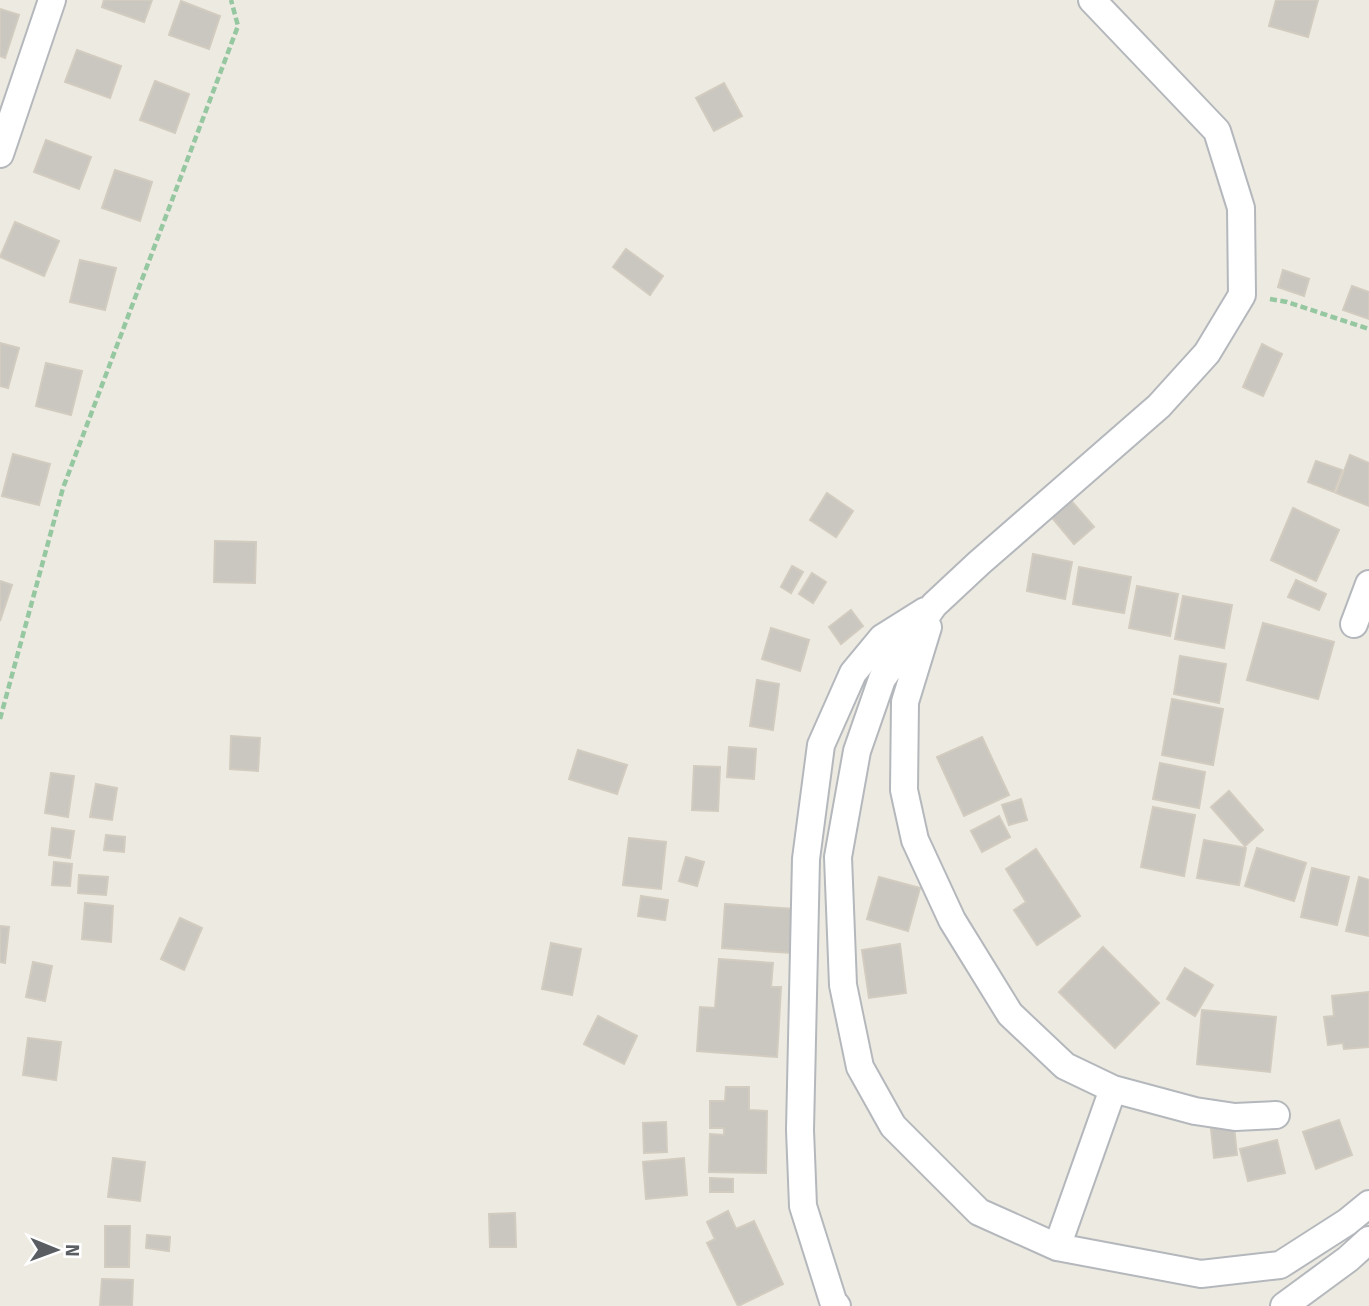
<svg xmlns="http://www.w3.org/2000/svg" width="1369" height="1306" font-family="'Fira Sans',sans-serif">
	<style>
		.building { fill: #cac6c0; stroke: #d2cbbf; stroke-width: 2 }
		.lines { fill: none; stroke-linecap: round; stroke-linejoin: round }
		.street-casing { stroke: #b4b8bc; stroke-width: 30 }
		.path { stroke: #95c7a0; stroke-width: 4.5; stroke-dasharray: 7 3.5; stroke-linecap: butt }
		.street { stroke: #fff; stroke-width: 26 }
	</style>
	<rect width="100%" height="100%" fill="#edeae1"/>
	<path class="building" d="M104,0H152L144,22L102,7Z
		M1276,0H1318L1308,37L1269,26Z
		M181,1L220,16L209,49L169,35Z
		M0,9L19,15L5,58L0,56Z
		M77,50L121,66L110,98L65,82Z
		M155,81L189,94L175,133L140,120Z
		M724,83L742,116L714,131L696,98Z
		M46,140L91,157L79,189L34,172Z
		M115,170L152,182L140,221L102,208Z
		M15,222L59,241L44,276L0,257Z
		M626,249L663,276L650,295L613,267Z
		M80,260L116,268L105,310L70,302Z
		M1283,270L1309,279L1304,296L1278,287Z
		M1352,286L1369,292V319L1343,310Z
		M0,343L19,348L8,388L0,386Z
		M1262,344L1282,354L1263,396L1243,387Z
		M46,363L82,371L71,415L36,406Z
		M13,454L50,464L39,505L2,496Z
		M1350,455L1369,463V506L1336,493Z
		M1316,461L1342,470L1334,492L1308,482Z
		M827,493L853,511L836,537L810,520Z
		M1068,497L1094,527L1074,544L1048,513Z
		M1293,508L1339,530L1316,581L1271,560Z
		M215,541L256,542L255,583L214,582Z
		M1033,554L1072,562L1065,599L1027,591Z
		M792,566L803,572L791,593L781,587Z
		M1079,567L1131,577L1124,613L1073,604Z
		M812,573L826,582L813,603L799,594Z
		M1296,580L1326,594L1319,610L1288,597Z
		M0,581L12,585L0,621Z
		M1137,586L1178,594L1170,636L1129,628Z
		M1183,596L1232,605L1224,648L1175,639Z
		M851,610L863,626L841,644L829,627Z
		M1263,623L1334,642L1318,699L1247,680Z
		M771,628L809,640L800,671L762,659Z
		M1180,656L1226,664L1219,703L1174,694Z
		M757,680L779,684L773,730L750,726Z
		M1172,699L1223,709L1213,765L1162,755Z
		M231,736L260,738L258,771L230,769Z
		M982,737L1009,795L964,816L937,757Z
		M729,747L756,749L754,779L727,777Z
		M578,750L627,765L617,794L569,779Z
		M1160,763L1205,772L1199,808L1153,799Z
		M694,766L720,767L718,811L692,810Z
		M51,773L74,776L68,817L45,813Z
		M96,784L117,788L112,820L90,817Z
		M1229,791L1263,830L1245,846L1211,807Z
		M1021,799L1027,820L1009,825L1002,805Z
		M1153,807L1195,815L1184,876L1141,867Z
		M999,816L1010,837L982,852L971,831Z
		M52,828L74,831L70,858L49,855Z
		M106,835L125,837L124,852L104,850Z
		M629,838L666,842L661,889L623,885Z
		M1204,840L1246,848L1239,885L1197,878Z
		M1257,848L1306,863L1294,901L1245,886Z
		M1036,849L1080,916L1037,945L1014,910L1026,902L1006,869Z
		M686,857L704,862L697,886L679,881Z
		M54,862L72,864L70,886L52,885Z
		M1312,868L1349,877L1337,925L1301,917Z
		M79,875L108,877L106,895L78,893Z
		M879,877L920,888L908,931L867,919Z
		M1359,877L1369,880V936L1346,931Z
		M641,896L668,900L665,920L638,916Z
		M85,903L113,906L111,942L82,939Z
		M725,904L794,909L791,953L722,948Z
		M180,918L202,928L184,970L161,959Z
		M0,926L9,927L5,963L0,962Z
		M551,943L581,949L572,995L542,989Z
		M900,944L906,993L869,998L862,950Z
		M1103,947L1159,1003L1115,1048L1059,992Z
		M719,959L773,963L771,987H781L777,1057L697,1051L700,1007L715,1008Z
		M33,962L52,966L45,1001L26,997Z
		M1185,968L1213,985L1195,1016L1167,999Z
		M1369,992V1047L1344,1049L1343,1043L1328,1045L1324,1017L1334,1016L1332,996Z
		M1202,1010L1276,1017L1270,1072L1197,1064Z
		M598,1016L637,1036L624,1064L584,1044Z
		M28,1038L61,1042L56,1080L23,1075Z
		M726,1087H749V1110L767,1111L766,1173L709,1172L710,1134L724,1135V1128H710V1101H725Z
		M1339,1120L1352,1155L1316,1169L1303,1132Z
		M666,1122L667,1152L644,1153L643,1123Z
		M1234,1126L1237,1155L1214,1158L1211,1129Z
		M1277,1140L1285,1173L1248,1181L1240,1149Z
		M113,1158L145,1162L140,1201L108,1197Z
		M684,1158L687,1195L646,1199L643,1162Z
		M710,1178L733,1179V1192H710Z
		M728,1211L736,1229L754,1221L783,1284L738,1306L707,1243L715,1239L707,1222Z
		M515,1213L516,1247H490L489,1214Z
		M105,1226H130L129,1267H105Z
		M147,1235L170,1237L169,1251L146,1248Z
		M102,1279L133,1280L132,1306H100Z"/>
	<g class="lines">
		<defs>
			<path id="street" d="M1092,0L1217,131L1241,208L1242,295L1207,353L1159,406L979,563L934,605L882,679L857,751L838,857L843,985L860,1067L893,1126L979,1212L1057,1247L1201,1274L1280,1265L1347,1222L1369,1204
				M0,154L52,0
				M1354,624L1369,584
				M928,627L905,702L904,790L915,840L952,920L1010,1014L1065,1066L1113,1089L1195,1111L1235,1117L1276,1115
				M1057,1247L1113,1089
				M837,1306L833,1301L803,1206L800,1130L806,859L821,745L853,673L882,638L925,611
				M1284,1306L1348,1259L1369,1240"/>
		</defs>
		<use href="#street" class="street-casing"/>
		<path class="path" d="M1270,299L1287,302L1369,329
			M0,719L63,488L238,26L231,0"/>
		<use href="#street" class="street"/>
	</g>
	<g transform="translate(56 1250) rotate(91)" stroke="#ffffff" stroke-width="5" paint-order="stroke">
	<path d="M0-5L12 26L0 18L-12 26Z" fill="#5a5e63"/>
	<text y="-10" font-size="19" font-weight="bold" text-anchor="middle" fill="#5a5e63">N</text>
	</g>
</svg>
